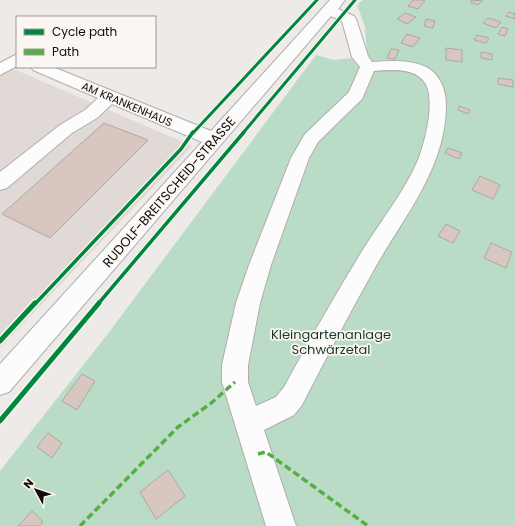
<svg xmlns="http://www.w3.org/2000/svg" width="515" height="526" font-family="Poppins,sans-serif">
	<style>
		.built { fill: #e1d9d5 }
		.green { fill: #badbc6 }
		.building { fill: #d8c7bf; stroke: #aaa8a7 }
		.lines { fill: none; stroke-linecap: round; stroke-linejoin: round }
		.minor-casing { stroke: #b0aead; stroke-width: 2 }
		.minor { fill: #fcfcfc; fill-rule: evenodd }
		.quiet { stroke: #54b044; stroke-width: 3.5; stroke-dasharray: 7 3.5; stroke-linecap: butt }
		.cycleway-far2-casing { stroke: #fcf6f3; stroke-width: 5 }
		.cycleway-far1-casing { stroke: #fcf6f3; stroke-width: 6 }
		.cycleway-casing { stroke: #fcf6f3; stroke-width: 8 }
		.cycleway-far2 { stroke: #00873e; stroke-width: 3 }
		.cycleway-far1 { stroke: #00873e; stroke-width: 3.5 }
		.cycleway { stroke: #00873e; stroke-width: 5 }
		.labels { text-anchor: middle; dominant-baseline: central; stroke-width: 3.5; stroke-linejoin: round; paint-order: stroke }
		.far-street-label { font-size: 11px; fill: #0e0c0c; stroke: #fcf6f3 }
		.street-label { font-size: 13px; fill: #0e0c0c; stroke: #fcf6f3 }
		.park-label { font-size: 13px; fill: #153b28; stroke: #fcf6f3 }
	</style>
	<rect width="100%" height="100%" fill="#edeae8"/>
	<path class="built" d="M0,63L192,146L0,348Z"/>
	<path class="green" d="M363,0H515V526H0V471L107,335L316,55L334,60L367,56L365,27L357,5Z"/>
	<path class="building" d="M413,0H422L425,1L418,9L408,6Z
		M472,0L474,1L483,0L478,5L470,2Z
		M509,12L515,14V19L506,16Z
		M405,13L416,17L407,24L397,19Z
		M488,18L501,22L496,28L483,23Z
		M426,19L435,21L433,28L424,26Z
		M502,27L508,29L505,36L498,34Z
		M407,34L420,38L413,47L401,43Z
		M477,35L489,38L486,43L474,40Z
		M446,48L462,50V62L446,60Z
		M391,49L399,50L395,59L387,58Z
		M481,52L492,54V60L481,58Z
		M498,78L513,80V87L498,84Z
		M459,106L470,110L468,114L458,110Z
		M104,123L148,140L50,238L2,214Z
		M448,148L462,153L459,159L445,153Z
		M480,176L500,185L493,199L472,190Z
		M446,224L460,231L453,243L438,236Z
		M491,243L512,252L506,268L484,258Z
		M82,374L95,381L77,410L62,401Z
		M48,433L62,443L52,458L37,447Z
		M168,470L185,496L156,519L140,492Z
		M32,511L43,522L39,526H18Z"/>
	<g class="lines">
		<defs>
			<path id="minor" d="M330,0H345L338,9L354,16L356,19L368,56L372,62C390,61 409,59 426,67C440,74 446,90 446,105C446,167 405,215 376,266C350,312 326,358 302,405L294,415L264,430L296,526H266L222,382V365L236,303L249,265L291,158L305,134L349,92L360,67L352,57L342,21L331,16L9,392L0,395V364L202,142L112,104L97,118L72,133L7,188L0,190V172L60,125L85,110L98,98L33,70L31,67H53L211,131ZM374,71C390,70 415,67 425,83C436,100 425,142 418,160C405,191 382,219 364,248C336,293 310,340 284,387L276,397L256,406L248,382V365L260,303L271,265L309,158L318,142L362,99Z
				M17,54V66L0,75V63Z"/>
		</defs>
		<use href="#minor" class="minor-casing"/>
		<use href="#minor" class="minor"/>
		<path class="quiet" d="M258,454L266,452L368,526
			M80,526L178,427L210,404L235,382"/>
		<defs>
			<path id="cycleway-far2" d="M193,133L317,0
				M243,133L355,0"/>
			<path id="cycleway-far1" d="M35,304L181,149L193,132
				M98,304L244,132"/>
			<path id="cycleway" d="M0,341L35,303
				M0,421L99,303"/>
		</defs>
		<use href="#cycleway-far2" class="cycleway-far2-casing"/>
		<use href="#cycleway-far1" class="cycleway-far1-casing"/>
		<use href="#cycleway" class="cycleway-casing"/>
		<use href="#cycleway-far2" class="cycleway-far2"/>
		<use href="#cycleway-far1" class="cycleway-far1"/>
		<use href="#cycleway" class="cycleway"/>
	</g>
	<g class="labels">
		<g class="far-street-label">
			<text transform="translate(127 104) rotate(23)">AM KRANKENHAUS</text>
		</g>
		<g class="street-label">
			<text transform="translate(169 192) rotate(-49)">RUDOLF-BREITSCHEID-STRASSE</text>
		</g>
		<g class="park-label">
			<text x="331" y="334">Kleingartenanlage<tspan x="331" dy="15">Schwärzetal</tspan></text>
		</g>
	</g>
	<rect x="16" y="16" width="140" height="52" fill="#fcf6f3" stroke="#9d9897"/>
	<rect x="24" y="29" width="20" height="6" fill="#00873e" stroke="#9d9897"/>
	<text x="52" y="36" font-size="12" fill="#0e0c0c">Cycle path</text>
	<rect x="24" y="49" width="20" height="6" fill="#54b044" stroke="#9d9897"/>
	<text x="52" y="56" font-size="12" fill="#0e0c0c">Path</text>
	<g transform="translate(36 490) rotate(310)" stroke="#fcf6f3" stroke-width="3" paint-order="stroke">
	<path d="M0-3L7 15L0 10L-7 15Z" fill="#0e0c0c"/>
	<text y="-6" font-size="11" font-weight="bold" text-anchor="middle" fill="#0e0c0c">N</text>
	</g>
</svg>
